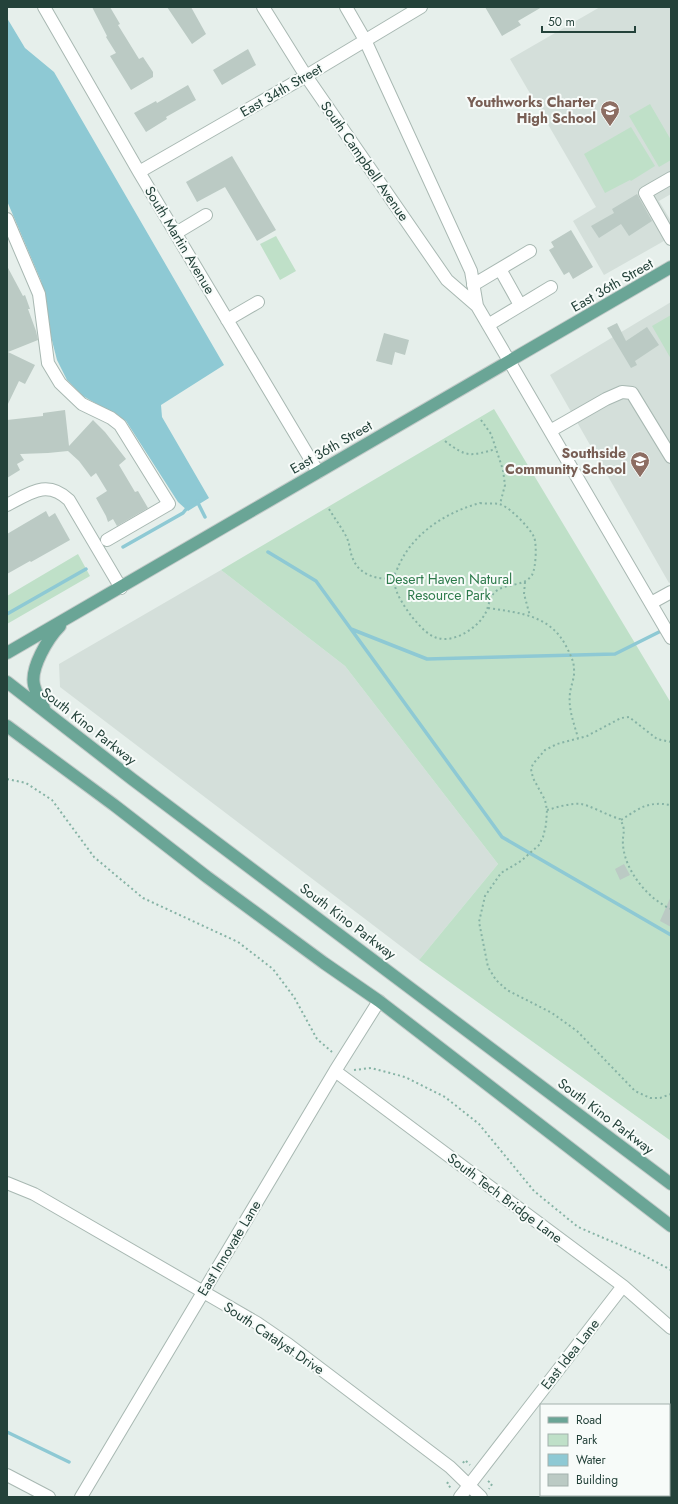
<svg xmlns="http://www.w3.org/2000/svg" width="678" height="1504" font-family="Jost,sans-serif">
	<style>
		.built { fill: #d4dfda }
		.green { fill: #bfe0c8 }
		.water { fill: #8ec9d4 }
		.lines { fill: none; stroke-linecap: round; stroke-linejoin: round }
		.stream { stroke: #8ec9d4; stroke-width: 3.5 }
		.building { fill: #bbcac4 }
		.minor-casing { stroke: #a8b8b2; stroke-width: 14 }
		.major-casing { stroke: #c2cac8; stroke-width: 14 }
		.path { stroke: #86b3a5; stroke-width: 2; stroke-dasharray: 2 3; stroke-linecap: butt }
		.minor { stroke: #fff; stroke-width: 12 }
		.major { stroke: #6aa596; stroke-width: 12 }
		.labels { text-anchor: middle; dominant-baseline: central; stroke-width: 4; stroke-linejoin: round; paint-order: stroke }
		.street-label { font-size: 14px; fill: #24423a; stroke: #f7fbf9 }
		.education-label { font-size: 14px; font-weight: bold; fill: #785e54; stroke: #f7fbf9; text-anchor: end }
		.park-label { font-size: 14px; fill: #2d7a4b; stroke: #f7fbf9 }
	</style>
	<rect width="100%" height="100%" fill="#e6efeb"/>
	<path class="built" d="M600,7H671V194L659,201L671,221V237L604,275L573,221L596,207L510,59Z
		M671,302V582L669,583L550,375Z
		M221,570L345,666L498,864L419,960L60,687L59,664Z"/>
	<path class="green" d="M650,104L671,140V160L659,167L629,116Z
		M631,127L655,166L631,181L630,180L605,193L584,154Z
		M276,236L296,271L280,280L260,244Z
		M671,315V359L652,326Z
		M494,409L671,703V1141L419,960L498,864L345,666L221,570Z
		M78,554L90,576L7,624V596Z"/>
	<path class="water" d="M7,18L25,48L54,72L224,365L161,405L162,417L209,498L188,511L178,502L126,421L83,396L67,380L57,360L48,325L41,281L7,201Z"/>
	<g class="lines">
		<path class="stream" d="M197,501L205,517
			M123,547L183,513L188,507
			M268,552L316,581L502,837L671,935
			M7,614L86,569
			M351,629L427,659L615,654L671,626
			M7,1432L69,1462"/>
	</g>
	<path class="building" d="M92,7H110L120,24L118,25L139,59L143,57L153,72V77L131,90L110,56L116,53L106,37L107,36Z
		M167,7H191L206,34L192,44Z
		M485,7H542L518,21L521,25L502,36Z
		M248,49L256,65L222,85L213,70Z
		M188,85L196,100L166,117L167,119L146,132L134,113L156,101L157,103Z
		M232,156L276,230L257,241L225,187L197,202L186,182Z
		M637,194L652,221L629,236L621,224L599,238L591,226L614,213L612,209Z
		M571,230L593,267L573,279L569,272L564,275L549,250L554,247L551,242Z
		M7,266L23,296L25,295L30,309H28L36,331L38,340L8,352L35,365L25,384L19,381L7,406Z
		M617,323L626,341L647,327L659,345L635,361L637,365L631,368L607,328Z
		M384,333L409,340L405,355L395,352L392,365L376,361Z
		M65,410L69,446L93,420L105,432L126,459L119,465L135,492L138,491L148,508L117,526L113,519L108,522L106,516L96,498L107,491L96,473L91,477L79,461L68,451L48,453L20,454L24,460L17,464L20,470L7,478V420L43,416V413Z
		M46,511L49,517L55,513L70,540L31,562L30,561L7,574V534Z
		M624,864L630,875L620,880L615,869Z
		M671,896V927L660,921Z"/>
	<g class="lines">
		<defs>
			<path id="minor" d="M44,7L139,172L318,472
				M263,7L306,76L447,280L477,306L671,638
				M346,7L365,40L471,271L477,306
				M139,172L306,76L421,7
				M671,178L645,193L671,239
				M7,219L39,294L48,363L60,383L82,404L111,418L120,425L169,504L107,540
				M176,233L206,215
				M500,269L520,305
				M473,285L530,251
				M227,320L258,302
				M488,325L551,287
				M550,431L606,399L622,392L632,393L671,457
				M7,505C30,493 47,479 69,500L121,588
				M651,603L671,592
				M335,1071L623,1286L671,1328
				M7,1183L34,1194L257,1323L289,1345L450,1467L481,1497
				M7,1475L49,1497
				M81,1497L335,1071L379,1001
				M460,1497L623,1286"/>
			<path id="major" d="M7,653L671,267
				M7,682L132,779L671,1184
				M44,708C40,701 36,693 34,685C30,668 48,638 60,626
				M7,726L114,805L207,877L324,963L379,1001L671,1226"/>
		</defs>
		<use href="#minor" class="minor-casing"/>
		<use href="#major" class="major-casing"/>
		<path class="path" d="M481,420L491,434L503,470L505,485L500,504
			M445,441C467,458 470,456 496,449
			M480,503C486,504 493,503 499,504C509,506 529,527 534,537C537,544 536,568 532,575C523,588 506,582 495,592C489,597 489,607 485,614C478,627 458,640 443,639C429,638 421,627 412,617C404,606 393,591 394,576C395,573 398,568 399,565C414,532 447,512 480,503Z
			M329,509C335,519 342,528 347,538C350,545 350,553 353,559C360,576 378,580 395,578
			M525,582L524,594L530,616
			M488,608C520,613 550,615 566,646C570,654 574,661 574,669C575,677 571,685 570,693C568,709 574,723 578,738
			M671,742L657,739L629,717L621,718L587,736L557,744L545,750L533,764L531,769L533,778L545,800L547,810L546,825L543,837L539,845L521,861L501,873L485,896L479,922L488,967L496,980L507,990L552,1013L577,1031L635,1091L650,1098H660L671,1094
			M7,779L26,783L52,800L94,857L143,898L238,942L273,969L294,997L317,1039L332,1052
			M547,810C558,807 570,803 581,804C589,805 609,816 620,819C627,832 622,832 623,845C625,871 648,899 671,909
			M621,820C640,808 647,801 671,805
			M354,1070L371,1068L405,1077L445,1097L479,1124L534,1191L578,1227L641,1254L671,1270
			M463,1463L465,1460L470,1465
			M488,1481L492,1484L489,1489
			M448,1482L447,1484L452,1489"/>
		<use href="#minor" class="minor"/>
		<use href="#major" class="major"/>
	</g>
	<defs>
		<symbol id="school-pin" viewBox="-11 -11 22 30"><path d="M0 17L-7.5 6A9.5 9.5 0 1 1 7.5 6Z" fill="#8d6e63" stroke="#f7fbf9"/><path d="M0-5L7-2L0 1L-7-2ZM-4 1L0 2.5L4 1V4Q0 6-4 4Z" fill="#fff"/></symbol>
	</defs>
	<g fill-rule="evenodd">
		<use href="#school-pin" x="599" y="99" width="22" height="30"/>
		<use href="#school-pin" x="629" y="450" width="22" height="30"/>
	</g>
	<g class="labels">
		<g class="street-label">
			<text transform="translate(281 90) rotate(-30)">East 34th Street</text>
			<text transform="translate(365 161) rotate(55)">South Campbell Avenue</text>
			<text transform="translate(180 240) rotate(59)">South Martin Avenue</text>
			<text transform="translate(612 285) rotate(-30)">East 36th Street</text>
			<text transform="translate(331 447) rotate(-30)">East 36th Street</text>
			<text transform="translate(89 726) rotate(38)">South Kino Parkway</text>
			<text transform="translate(348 921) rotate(37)">South Kino Parkway</text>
			<text transform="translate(606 1116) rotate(37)">South Kino Parkway</text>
			<text transform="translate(505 1198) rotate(37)">South Tech Bridge Lane</text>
			<text transform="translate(229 1248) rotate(-59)">East Innovate Lane</text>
			<text transform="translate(274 1338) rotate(34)">South Catalyst Drive</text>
			<text transform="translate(570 1354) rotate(-52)">East Idea Lane</text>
		</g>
		<g class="education-label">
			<text x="596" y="102">Youthworks Charter<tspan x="596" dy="16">High School</tspan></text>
			<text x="626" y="453">Southside<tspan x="626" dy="16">Community School</tspan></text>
		</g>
		<g class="park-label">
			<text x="449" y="579">Desert Haven Natural<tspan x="449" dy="16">Resource Park</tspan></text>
		</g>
	</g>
	<rect width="678" height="1504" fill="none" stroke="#24423a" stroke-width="16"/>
	<rect x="540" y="1404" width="130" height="92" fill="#f7fbf9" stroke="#a3b1ad"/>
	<rect x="548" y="1417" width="20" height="6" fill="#6aa596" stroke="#a3b1ad"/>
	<text x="576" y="1424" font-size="12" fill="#24423a">Road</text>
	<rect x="548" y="1434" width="20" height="12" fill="#bfe0c8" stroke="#a3b1ad"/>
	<text x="576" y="1444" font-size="12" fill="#24423a">Park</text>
	<rect x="548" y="1454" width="20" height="12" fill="#8ec9d4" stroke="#a3b1ad"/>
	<text x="576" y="1464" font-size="12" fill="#24423a">Water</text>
	<rect x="548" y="1474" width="20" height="12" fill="#bbcac4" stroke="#a3b1ad"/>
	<text x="576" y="1484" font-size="12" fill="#24423a">Building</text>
	<path d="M542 26v6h93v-6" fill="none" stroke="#24423a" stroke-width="2"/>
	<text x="548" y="26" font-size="12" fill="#24423a" stroke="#f7fbf9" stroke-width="3" paint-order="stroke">50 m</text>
</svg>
